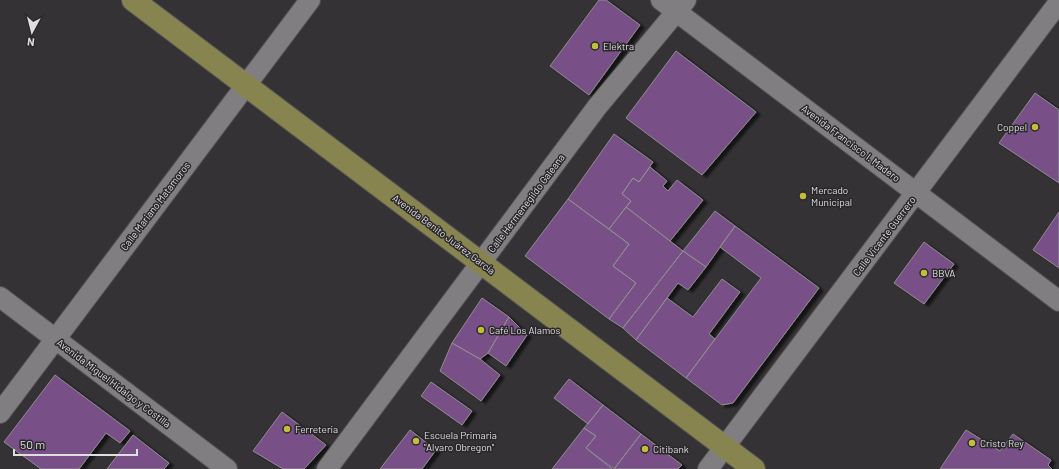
<svg xmlns="http://www.w3.org/2000/svg" width="1059" height="469" font-family="Barlow,sans-serif">
	<style>
		.building { fill: #785087; stroke: #8f8c90; filter: url(#shadow) }
		.lines { fill: none; stroke-linecap: round; stroke-linejoin: round }
		.minor-casing { stroke: #525153; stroke-width: 22 }
		.major-casing { stroke: #525153; stroke-width: 24 }
		.minor { stroke: #807e81; stroke-width: 20 }
		.major { stroke: #878450; stroke-width: 22 }
		.poi-dot { fill: #c3bd3e; stroke: #2a282b; stroke-width: 1.5 }
		.labels { text-anchor: middle; dominant-baseline: central; stroke-width: 3; stroke-linejoin: round; paint-order: stroke }
		.poi-label { font-size: 10px; fill: #dedddf; stroke: #2a282b; text-anchor: start }
		.street-label { font-size: 10px; fill: #dedddf; stroke: #2a282b }
	</style>
	<defs>
		<filter id="shadow"><feDropShadow dx="4.5" dy="2.5" stdDeviation="1" flood-color="#0009"/></filter>
	</defs>
	<rect width="100%" height="100%" fill="#343235"/>
	<path class="building" d="M599,0H606L640,25L589,95L550,66Z
		M676,51L756,112L702,175L626,118Z
		M1035,93L1059,110V183L999,143Z
		M614,134L653,162L639,182L633,178L622,194L631,201L609,229L568,199Z
		M650,167L667,181L663,186L668,191L677,180L703,200L670,241L626,207L631,201L622,194L633,178L639,182Z
		M568,199L629,244L613,266L636,283L609,319L525,256Z
		M626,207L683,251L623,328L609,319L636,283L613,266L629,244L609,229Z
		M715,211L735,226L706,267L683,251Z
		M1059,212V268L1033,250Z
		M735,226L819,288L733,403L722,405L686,378L761,278L720,247Z
		M924,242L954,264L924,304L894,283Z
		M683,251L706,267L688,290L678,283L636,340L623,328Z
		M722,279L740,292L709,334L715,339L686,378L636,340L667,298L693,317Z
		M482,298L509,317L488,353L480,359L452,343Z
		M509,317L527,335L506,366L488,353Z
		M452,343L480,359L500,375L481,401L440,371Z
		M55,375L130,431L120,443L106,433L79,469H41L4,442Z
		M569,379L603,405L588,424L554,398Z
		M431,382L472,411L462,425L421,396Z
		M603,405L641,434L614,469L586,448L596,436L584,428Z
		M282,412L326,445L304,469H283L253,451Z
		M584,428L596,436L586,448L612,469H552Z
		M410,430L436,450L422,469H380Z
		M966,430L1000,451L1013,434L1051,460L1048,465L1052,469H940Z
		M641,434L682,465L678,469H614Z
		M133,435L169,463L164,469H107Z"/>
	<g class="lines">
		<defs>
			<path id="minor" d="M661,0L1059,301
				M0,297L227,469
				M0,413L310,0
				M327,469L597,107L686,0
				M708,469L1059,2"/>
			<path id="major" d="M133,0L754,469"/>
		</defs>
		<use href="#minor" class="minor-casing"/>
		<use href="#major" class="major-casing"/>
		<use href="#minor" class="minor"/>
		<use href="#major" class="major"/>
	</g>
	<g class="poi-dot">
		<circle cx="595" cy="46" r="4"/>
		<circle cx="1035" cy="127" r="4"/>
		<circle cx="803" cy="196" r="4"/>
		<circle cx="924" cy="273" r="4"/>
		<circle cx="481" cy="330" r="4"/>
		<circle cx="287" cy="429" r="4"/>
		<circle cx="416" cy="441" r="4"/>
		<circle cx="972" cy="443" r="4"/>
		<circle cx="645" cy="449" r="4"/>
	</g>
	<g class="labels">
		<g class="poi-label">
			<text x="603" y="46">Elektra</text>
			<text x="1027" y="127" text-anchor="end">Coppel</text>
			<text x="811" y="190">Mercado<tspan x="811" dy="12">Municipal</tspan></text>
			<text x="932" y="273">BBVA</text>
			<text x="489" y="330">Café Los Alamos</text>
			<text x="295" y="429">Ferreteria</text>
			<text x="424" y="435">Escuela Primaria<tspan x="424" dy="12">"Alvaro Obregon"</tspan></text>
			<text x="980" y="443">Cristo Rey</text>
			<text x="653" y="449">Citibank</text>
		</g>
		<g class="street-label">
			<text transform="translate(851 143) rotate(37)">Avenida Francisco I. Madero</text>
			<text transform="translate(526 203) rotate(-53)">Calle Hermenegildo Galeana</text>
			<text transform="translate(155 206) rotate(-53)">Calle Mariano Matamoros</text>
			<text transform="translate(444 234) rotate(37)">Avenida Benito Juárez García</text>
			<text transform="translate(884 236) rotate(-53)">Calle Vicente Guerrero</text>
			<text transform="translate(114 383) rotate(37)">Avenida Miguel Hidalgo y Costilla</text>
		</g>
	</g>
	<g transform="translate(32 32) rotate(187)" stroke="#2a282b" stroke-width="3" paint-order="stroke">
	<path d="M0-3L7 15L0 10L-7 15Z" fill="#dedddf"/>
	<text y="-6" font-size="11" font-weight="bold" text-anchor="middle" fill="#dedddf">N</text>
	</g>
	<path d="M14 449v6h123v-6" fill="none" stroke="#dedddf" stroke-width="2"/>
	<text x="20" y="449" font-size="12" fill="#dedddf" stroke="#2a282b" stroke-width="3" paint-order="stroke">50 m</text>
</svg>
